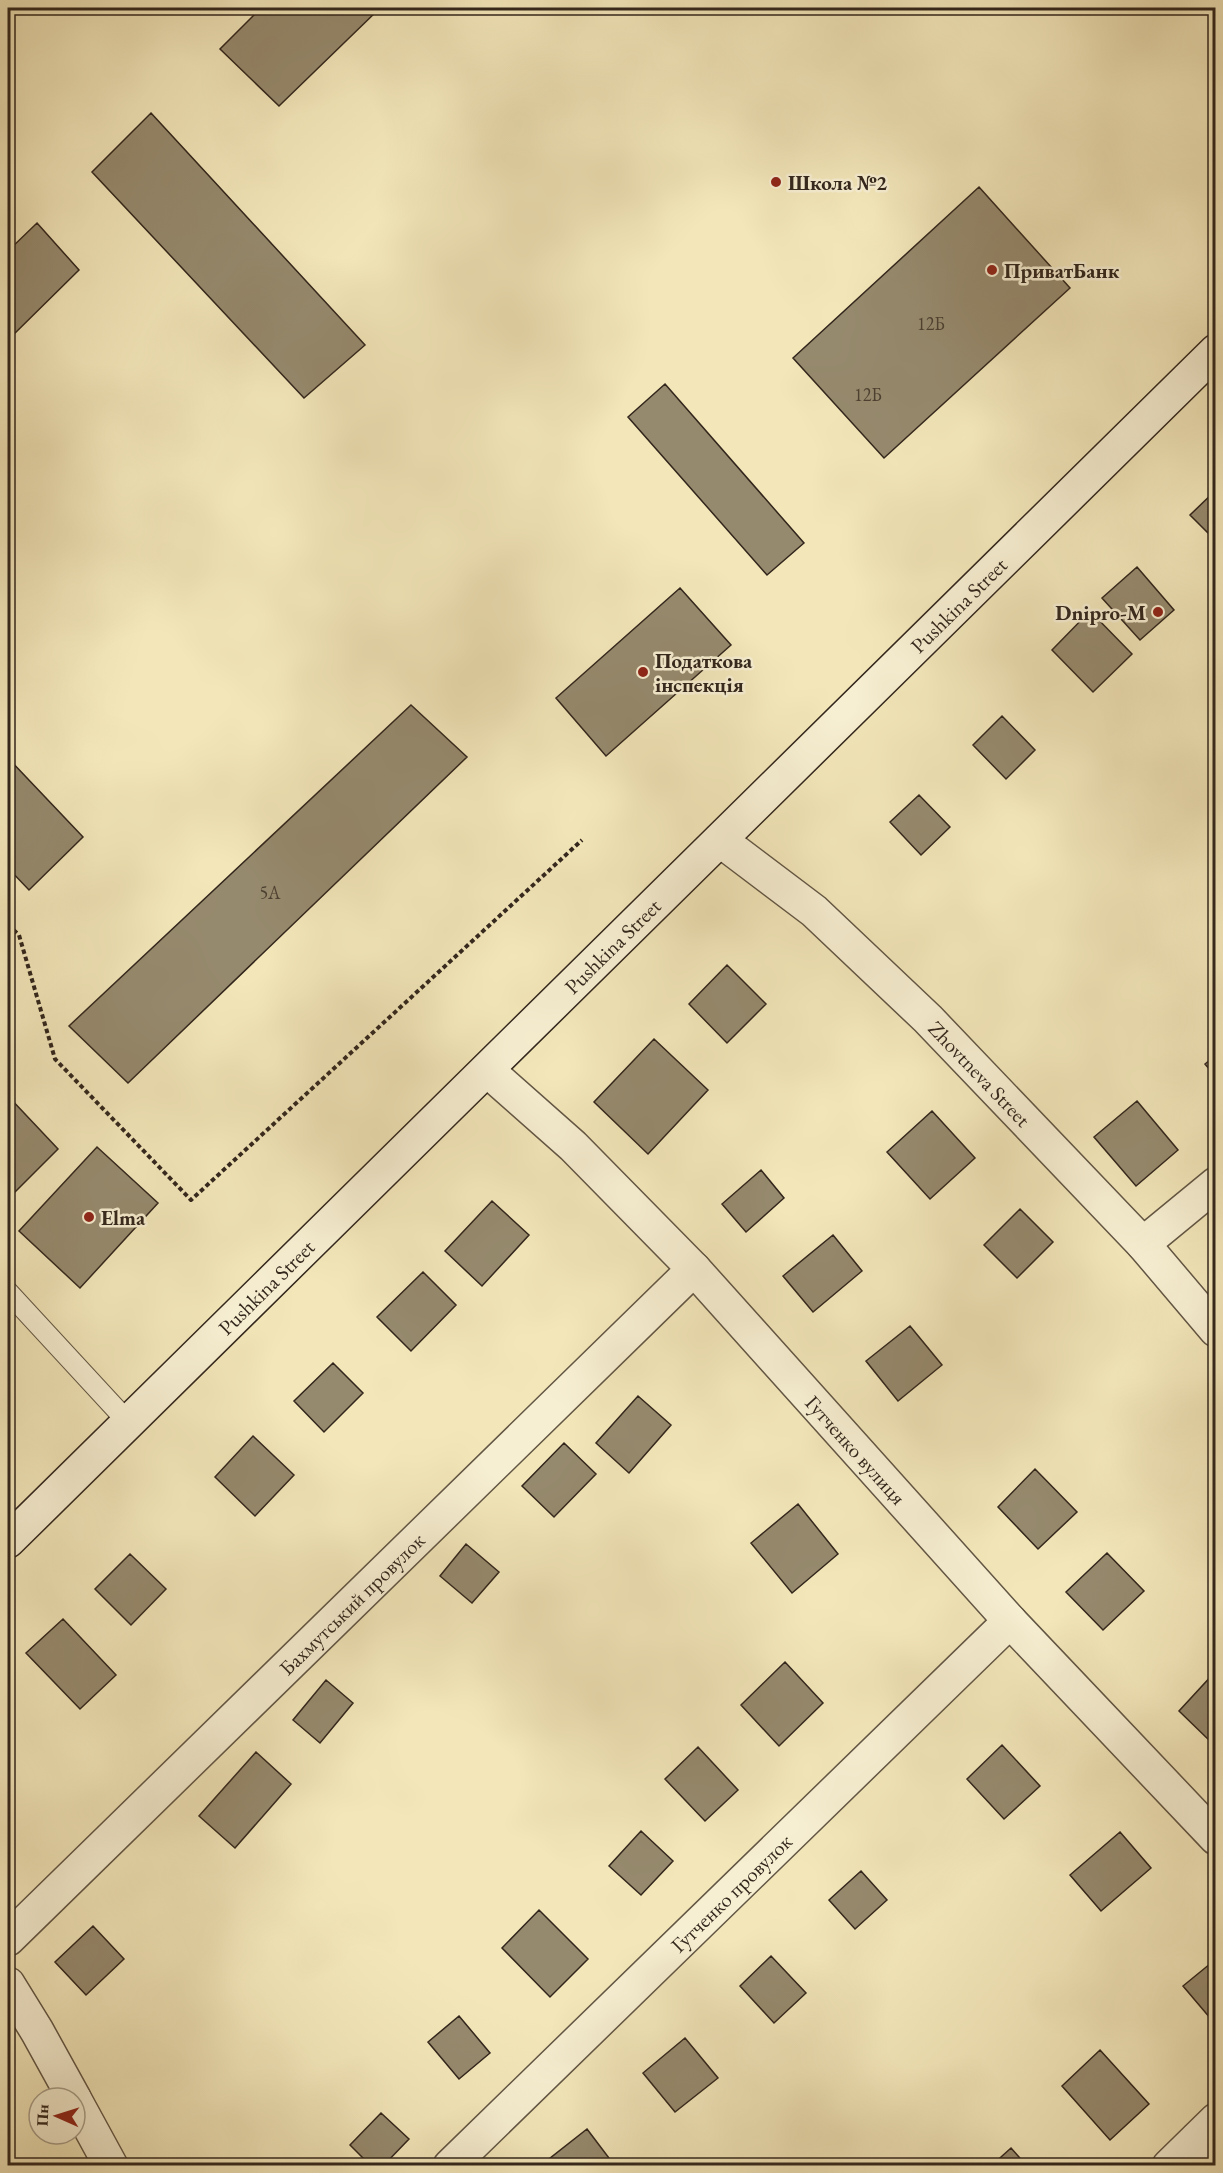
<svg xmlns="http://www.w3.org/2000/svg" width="1223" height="2173" font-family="'EB Garamond',serif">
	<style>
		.building { fill: #968a6e; stroke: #32261c; stroke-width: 1.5 }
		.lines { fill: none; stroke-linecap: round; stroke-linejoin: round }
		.service-casing { stroke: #625644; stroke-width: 22 }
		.minor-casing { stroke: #625644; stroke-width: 36 }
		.secondary-casing { stroke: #32261c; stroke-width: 36 }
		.path { stroke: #32261c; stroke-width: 4; stroke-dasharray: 4.5 3; stroke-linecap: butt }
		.service { stroke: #f7efd2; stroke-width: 20 }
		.minor { stroke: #f7efd2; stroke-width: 33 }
		.secondary { stroke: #f7efd2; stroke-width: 33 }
		.poi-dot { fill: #8f2418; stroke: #f7efd2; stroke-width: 2 }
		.labels { text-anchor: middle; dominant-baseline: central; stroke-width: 5; stroke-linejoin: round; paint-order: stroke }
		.number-label { font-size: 18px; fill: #4b3f30 }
		.poi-label { font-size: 21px; font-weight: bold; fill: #32261c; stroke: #f7efd2; text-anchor: start }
		.street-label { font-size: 21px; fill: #32261c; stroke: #f7efd2 }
	</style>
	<rect width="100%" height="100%" fill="#f3e7ba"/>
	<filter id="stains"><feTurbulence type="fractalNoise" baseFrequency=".00333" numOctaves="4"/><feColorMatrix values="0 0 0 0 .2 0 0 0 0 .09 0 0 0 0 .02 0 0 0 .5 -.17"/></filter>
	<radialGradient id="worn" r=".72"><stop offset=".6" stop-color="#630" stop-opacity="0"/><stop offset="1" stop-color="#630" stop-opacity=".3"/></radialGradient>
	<path class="building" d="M261,8H380L279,106L220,49Z
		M151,113L365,345L304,398L92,172Z
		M979,187L1070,288L884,458L793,358Z
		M37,223L79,270L8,340V251Z
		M665,384L804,543L767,575L628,417Z
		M1216,490V541L1190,515Z
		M1137,567L1174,610L1140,640L1102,598Z
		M680,588L731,645L606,756L556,698Z
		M1090,611L1132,654L1093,692L1052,650Z
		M411,705L467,757L128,1083L69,1026Z
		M1002,716L1035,750L1006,779L973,745Z
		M8,758L83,837L29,890L8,868Z
		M919,795L950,827L921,855L890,822Z
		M727,965L766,1004L727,1043L689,1004Z
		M654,1039L708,1090L648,1154L594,1102Z
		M1216,1055V1077L1205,1064Z
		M8,1096L58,1149L8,1199Z
		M1137,1101L1178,1150L1136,1186L1094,1137Z
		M932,1111L975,1158L930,1199L887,1152Z
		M97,1147L158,1203L80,1288L19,1231Z
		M761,1170L784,1198L746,1232L722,1204Z
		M492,1201L529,1235L482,1286L445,1251Z
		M1020,1209L1053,1242L1017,1278L984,1245Z
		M833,1235L862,1271L813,1312L783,1276Z
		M423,1272L456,1305L411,1351L377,1317Z
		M910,1326L942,1365L898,1401L866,1361Z
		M333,1363L363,1393L324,1432L294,1401Z
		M638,1396L671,1425L629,1473L596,1443Z
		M253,1436L294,1475L255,1516L215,1477Z
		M564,1443L596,1474L554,1517L522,1486Z
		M1035,1469L1077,1512L1038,1549L998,1507Z
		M798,1504L838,1554L792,1593L751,1543Z
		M466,1544L499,1572L472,1603L440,1576Z
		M1107,1553L1144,1591L1103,1630L1066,1592Z
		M130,1554L166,1589L131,1625L95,1589Z
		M63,1619L116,1675L80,1709L26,1653Z
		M785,1662L823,1703L779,1746L741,1705Z
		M1215,1672L1216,1739L1212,1743L1179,1711Z
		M326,1680L353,1703L320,1743L293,1720Z
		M1002,1745L1040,1786L1004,1819L967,1779Z
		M698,1747L738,1790L705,1821L665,1779Z
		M256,1752L291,1784L235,1848L199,1816Z
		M641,1831L673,1861L641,1895L609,1866Z
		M1120,1832L1151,1868L1101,1911L1070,1875Z
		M861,1871L887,1900L855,1929L829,1900Z
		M539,1910L588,1959L550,1997L502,1948Z
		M93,1926L124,1959L86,1995L55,1962Z
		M771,1956L806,1993L774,2023L740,1986Z
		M1216,1959V2025L1183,1986Z
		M459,2016L490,2053L459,2079L428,2042Z
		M685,2038L718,2078L675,2112L643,2073Z
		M1100,2050L1149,2104L1110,2140L1062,2086Z
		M381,2113L409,2139L383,2166H371L350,2145Z
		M587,2129L615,2166H554L549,2159Z
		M1011,2148L1027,2166H991Z"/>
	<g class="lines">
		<defs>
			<path id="service" d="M8,1292L128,1422"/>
			<g id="minor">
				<path id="s1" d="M720,840L814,911L928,1019L1143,1244L1216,1330"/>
				<path id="s2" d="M487,1070L573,1146L694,1269L1010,1621L1216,1838"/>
				<path d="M1143,1244L1216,1184"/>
				<path id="s3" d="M8,1939L694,1269"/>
				<path d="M8,1984L37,2031L74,2098"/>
				<path d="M75,2100L111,2166"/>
				<path d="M1198,2138L1213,2166"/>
				<path id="s4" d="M450,2166L1010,1621"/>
				<path d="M1169,2166L1216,2120"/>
			</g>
			<g id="secondary">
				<path id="s5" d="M8,1541L1216,351"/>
			</g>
		</defs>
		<use href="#service" class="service-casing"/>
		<use href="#minor" class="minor-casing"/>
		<use href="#secondary" class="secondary-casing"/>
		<path class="path" d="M8,925L19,935L55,1059L191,1200L582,840"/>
		<use href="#service" class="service"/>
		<use href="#minor" class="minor"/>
		<use href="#secondary" class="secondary"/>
	</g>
	<g class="poi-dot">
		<circle cx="776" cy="182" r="6"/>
		<circle cx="992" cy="270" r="6"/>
		<circle cx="1158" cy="612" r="6"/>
		<circle cx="643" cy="672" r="6"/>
		<circle cx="89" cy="1217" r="6"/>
	</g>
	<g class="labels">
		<g class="number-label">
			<text x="931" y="323">12Б</text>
			<text x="868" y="394">12Б</text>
			<text x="270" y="892">5А</text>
		</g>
		<g class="poi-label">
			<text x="788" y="182">Школа №2</text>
			<text x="1004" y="270">ПриватБанк</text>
			<text x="1146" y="612" text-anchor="end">Dnipro-M</text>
			<text x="655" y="660">Податкова<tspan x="655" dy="24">інспекція</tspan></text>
			<text x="101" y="1217">Elma</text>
		</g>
		<g class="street-label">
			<text stroke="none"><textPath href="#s5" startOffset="1334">Pushkina Street</textPath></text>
			<text stroke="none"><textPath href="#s5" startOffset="848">Pushkina Street</textPath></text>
			<text stroke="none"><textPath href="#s1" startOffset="350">Zhovtneva Street</textPath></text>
			<text stroke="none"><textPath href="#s5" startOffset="362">Pushkina Street</textPath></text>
			<text stroke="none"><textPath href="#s2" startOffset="530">Гутченко вулиця</textPath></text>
			<text stroke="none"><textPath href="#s3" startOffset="480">Бахмутський провулок</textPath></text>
			<text stroke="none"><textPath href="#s4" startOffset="392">Гутченко провулок</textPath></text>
		</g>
	</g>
	<rect width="1223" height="2173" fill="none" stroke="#f3e7ba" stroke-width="30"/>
	<rect x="9" y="9" width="1205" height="2155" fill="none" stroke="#32261c" stroke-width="3"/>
	<rect x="15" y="15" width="1193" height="2143" fill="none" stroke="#32261c" stroke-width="1.5"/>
	<g transform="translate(57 2116) rotate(273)"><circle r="28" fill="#f7efd2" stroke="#a89f89" stroke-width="1.5"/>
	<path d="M0-4.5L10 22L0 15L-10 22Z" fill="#8f2418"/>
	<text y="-9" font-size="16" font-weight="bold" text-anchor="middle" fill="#32261c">Пн</text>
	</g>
	<rect width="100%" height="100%" filter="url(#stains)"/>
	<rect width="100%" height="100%" fill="url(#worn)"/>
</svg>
